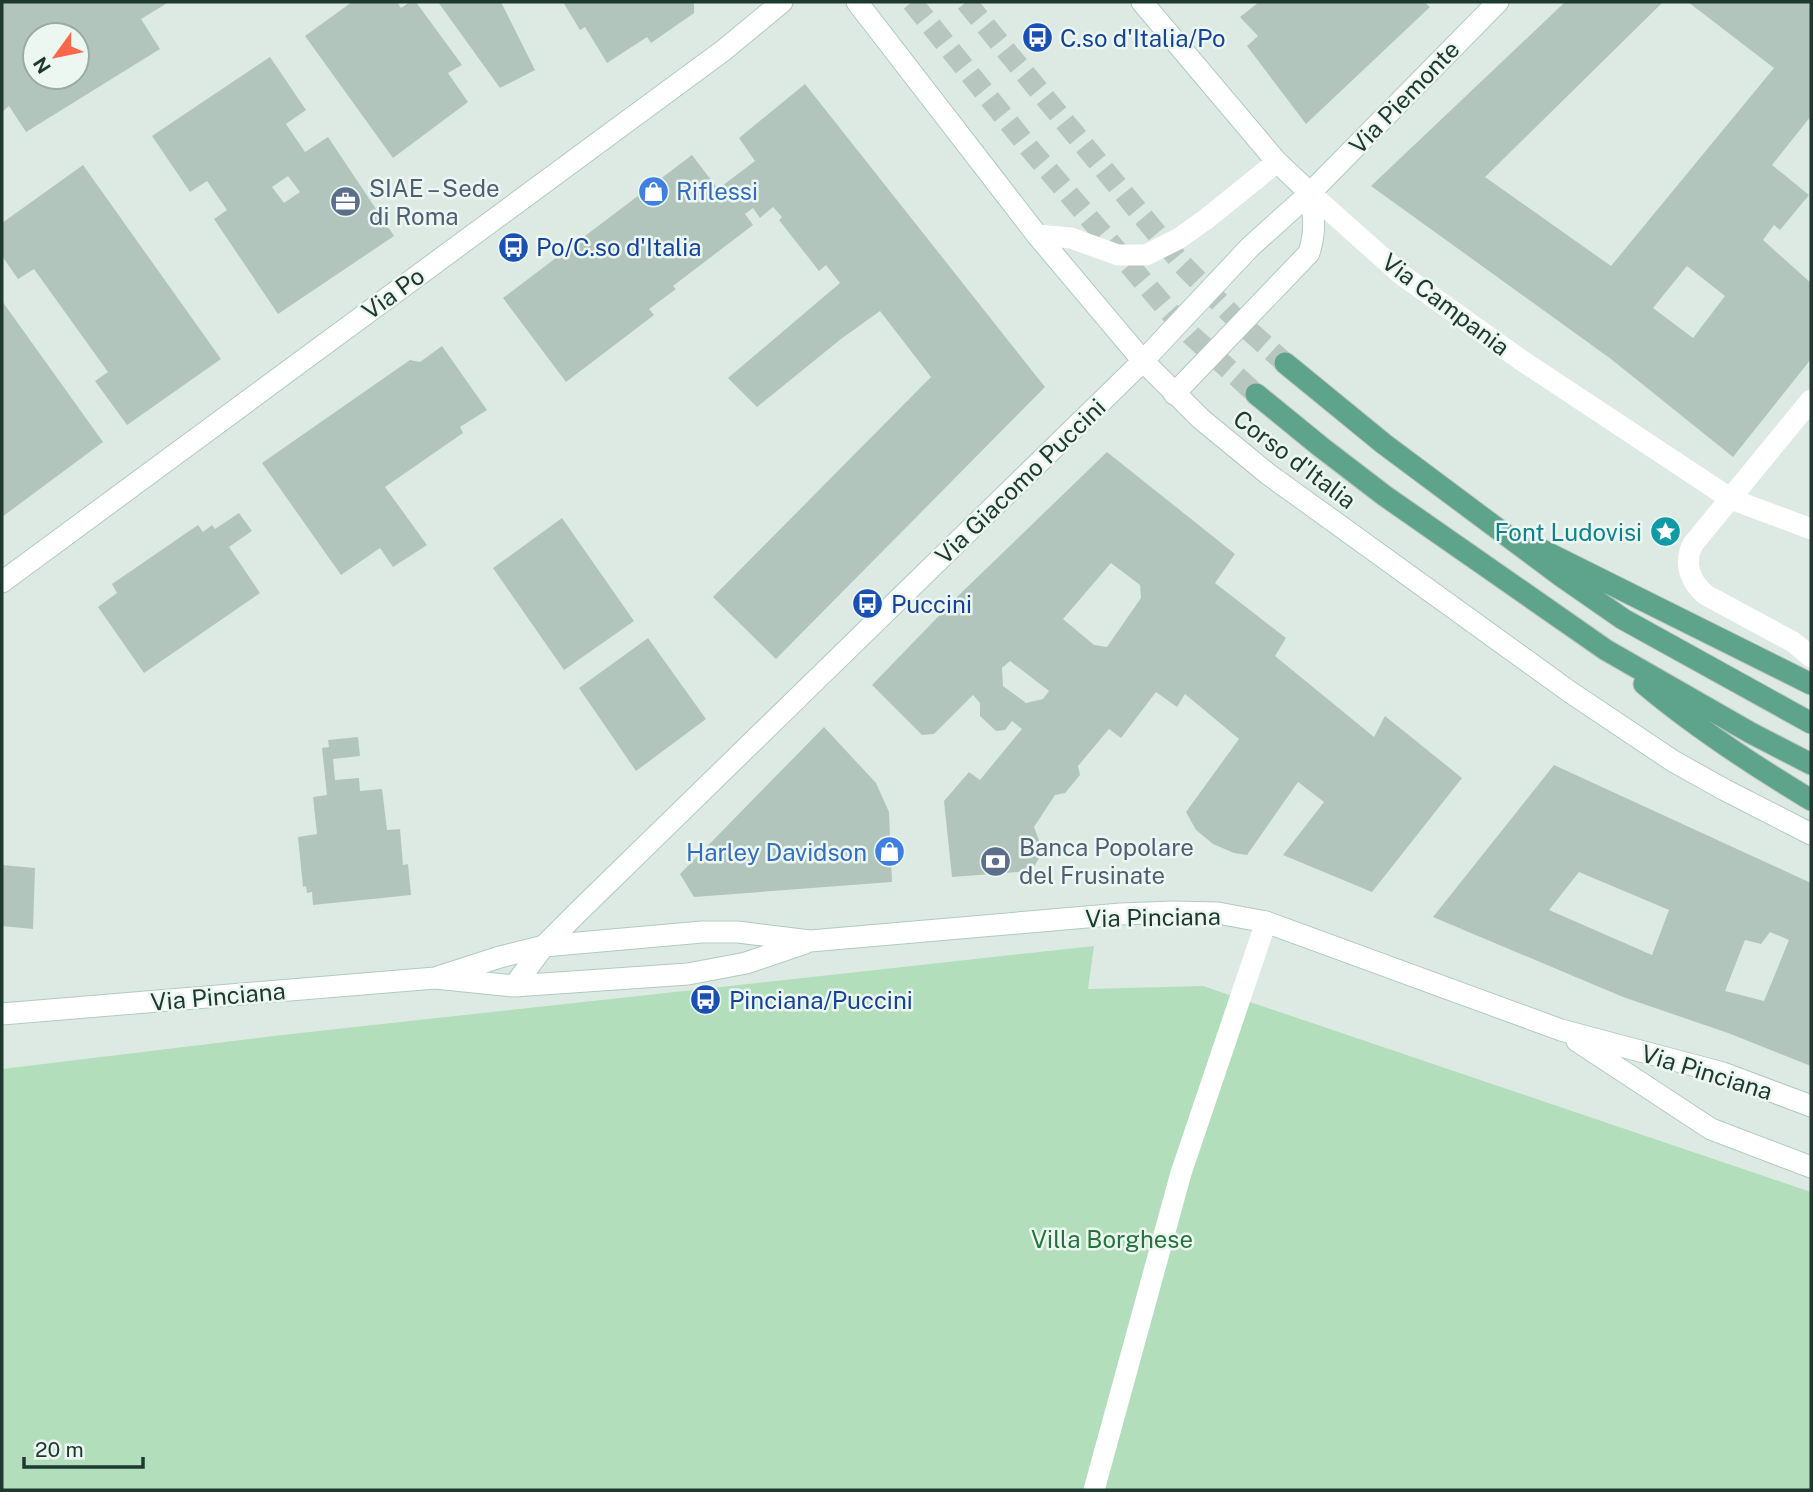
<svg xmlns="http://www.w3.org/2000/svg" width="1813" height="1492" font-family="'Public Sans',sans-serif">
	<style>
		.green { fill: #b3debc }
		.building { fill: #b2c5bc; fill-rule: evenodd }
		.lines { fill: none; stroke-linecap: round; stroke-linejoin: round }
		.primary-tunnel { stroke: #b7c7bf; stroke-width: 21; stroke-dasharray: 21 10; stroke-linecap: butt }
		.secondary-casing { stroke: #afcbbf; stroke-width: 23 }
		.primary-casing { stroke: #bcc4c1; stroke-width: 23 }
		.street { stroke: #fff; stroke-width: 21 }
		.secondary { stroke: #fff; stroke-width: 21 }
		.primary { stroke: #5ea38c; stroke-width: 21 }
		.labels { text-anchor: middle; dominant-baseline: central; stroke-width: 5; stroke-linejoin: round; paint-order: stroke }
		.transit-label { font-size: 24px; fill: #164399; stroke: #edf7f1; text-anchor: start }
		.street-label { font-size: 24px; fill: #1e3a30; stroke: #edf7f1 }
		.service-label { font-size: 24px; fill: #4e5e75; stroke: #edf7f1; text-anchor: start }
		.shop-label { font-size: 24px; fill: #366cbe; stroke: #edf7f1; text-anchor: start }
		.culture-label { font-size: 24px; fill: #0d838f; stroke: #edf7f1; text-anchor: end }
		.park-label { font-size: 24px; fill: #25743e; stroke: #edf7f1 }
	</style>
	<rect width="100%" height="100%" fill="#ddeae3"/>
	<path class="green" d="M1094,946L1088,989L1203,986L1811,1192V1490H2V1069L282,1035Z"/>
	<path class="building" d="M2,2H169L141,19L160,49L26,132L9,106L2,112ZM35,35H77V77H35Z
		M352,2H397L401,8L410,2H416L462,65L448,73L468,102L393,158L305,36Z
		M438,2H501L535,70L500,88Z
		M563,2H694V13L651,43L647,37L607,63L585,27L580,30Z
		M1259,2H1424L1430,7L1306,124L1247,46L1258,36L1240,17Z
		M1565,2H1663L1485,177L1611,266L1774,68L1688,2L1811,3V116L1772,165L1809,195L1780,230L1774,225L1763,240L1811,283V359L1733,457L1611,359L1371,186ZM1687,266L1725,296L1693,338L1653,308Z
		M270,57L306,110L286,124L305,152L328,137L394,236L278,314L214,219L227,210L207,181L190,192L152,136ZM288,176L300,192L284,203L272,187Z
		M805,84L1045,387L776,659L713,597L931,377L880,311L841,339L757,407L728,378L840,283L826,265L819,271L779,220L782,217L773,207L760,218L753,208L745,214L753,225L673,286L676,289L649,309L654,315L566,382L503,298L692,155L718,189L755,161L739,138Z
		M83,165L221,359L127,425L95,381L108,372L34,269L18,279L2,256V223Z
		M2,301L103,442L2,517Z
		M442,346L487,410L460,427L463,433L385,487L427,545L393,567L380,548L341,575L262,463L410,360L420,362Z
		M1107,452L1235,554L1215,583L1286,638L1275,656L1374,737L1385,716L1462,778L1372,892L1283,855L1324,802L1298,782L1247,855L1234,853L1213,844L1196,830L1186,812L1239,739L1185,694L1177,707L1156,692L1121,738L1109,729L1078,766L1080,775L1065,793L1055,795L1034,827L1041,846L1040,857L1031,871L952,877L944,801L969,772L980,780L1022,729L1012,721L1005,730L996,731L980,716V703L973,695L934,734L922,735L872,685L959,595ZM1111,563L1140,585L1141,598L1107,647L1094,645L1063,619ZM1010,661L1049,691L1043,699L1026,703L1003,686L1002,668Z
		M239,513L252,531L229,547L260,593L144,673L98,607L117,593L112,584L198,525L203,532L212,525L215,529Z
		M562,518L634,621L564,670L493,568Z
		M648,638L706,719L636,771L579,688Z
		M824,727L876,783L889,812L892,882L694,897L680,874Z
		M358,737L360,756L333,759L335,780L359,778L360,791L382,789L387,830L400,829L403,865L408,864L411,895L313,905L312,892L307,893L306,886L303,887L298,837L317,834L313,797L327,795L322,748L329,747L328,740Z
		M1554,765L1811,883V1066L1728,1033L1623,997L1433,917ZM1579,872L1669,910L1652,955L1549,910ZM1770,932L1789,940L1764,1001L1725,991L1745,940L1761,944Z
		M2,865L35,868L33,929L2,926Z"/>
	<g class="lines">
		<path class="primary-tunnel" d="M912,2L1030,149L1166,308L1191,335L1256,394
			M966,2L1182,264L1233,316L1285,363"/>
		<defs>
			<path id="secondary" d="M857,2L1037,235L1143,361L1201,419L1268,474L1570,692L1673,761L1725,790L1811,834
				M1142,2L1277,162L1310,193
				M1174,394L1309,253C1316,231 1314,215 1310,193
				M2,582L724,50L782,2
				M435,978L500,957L544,946L702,932H738L810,941L1121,914L1173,912L1218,913L1266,922L1561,1030L1723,1073L1811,1106
				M514,986L544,946L579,911L1143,361L1250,247L1310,193L1498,2
				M2,1014L435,978L514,986L688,974L746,963L805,943
				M1577,1041L1711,1129L1811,1167"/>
			<path id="primary" d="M1285,363L1384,444L1561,576L1623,619L1811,723
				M1256,394L1321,447L1385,496L1606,650L1751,733L1811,764
				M1542,550L1811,684
				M1644,684C1696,728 1753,765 1811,800"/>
		</defs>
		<use href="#secondary" class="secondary-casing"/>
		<use href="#primary" class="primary-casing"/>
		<path class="street" d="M1310,193L1402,275L1521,360L1731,499L1811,529
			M1037,235L1071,238L1118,255H1146L1178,239L1205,220L1277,162
			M1811,400L1693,544C1683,563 1690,582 1706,595L1793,642L1811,657
			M1094,1490L1181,1173L1266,922"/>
		<use href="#secondary" class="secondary"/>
		<use href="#primary" class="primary"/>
	</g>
	<defs>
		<symbol id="bus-disc" viewBox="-11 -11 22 22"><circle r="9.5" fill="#1a4fb4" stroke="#edf7f1"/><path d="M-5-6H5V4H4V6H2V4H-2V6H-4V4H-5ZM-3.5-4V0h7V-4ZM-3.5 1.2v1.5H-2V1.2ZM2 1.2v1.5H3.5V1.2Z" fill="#fff"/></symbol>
		<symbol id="shop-disc" viewBox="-11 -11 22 22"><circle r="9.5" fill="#3f7fe0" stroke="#edf7f1"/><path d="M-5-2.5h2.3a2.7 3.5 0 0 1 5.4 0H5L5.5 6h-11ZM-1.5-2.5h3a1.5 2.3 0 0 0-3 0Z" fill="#fff"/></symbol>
		<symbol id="office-disc" viewBox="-11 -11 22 22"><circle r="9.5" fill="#5c6f8a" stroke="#edf7f1"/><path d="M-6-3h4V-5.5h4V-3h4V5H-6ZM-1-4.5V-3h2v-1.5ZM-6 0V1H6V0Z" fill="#fff"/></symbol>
		<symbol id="sight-disc" viewBox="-11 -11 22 22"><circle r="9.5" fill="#0f9aa8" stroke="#edf7f1"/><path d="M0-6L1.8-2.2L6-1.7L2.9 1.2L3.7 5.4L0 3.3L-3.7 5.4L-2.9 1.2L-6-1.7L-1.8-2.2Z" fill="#fff"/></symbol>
		<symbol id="bank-disc" viewBox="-11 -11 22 22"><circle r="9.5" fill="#5c6f8a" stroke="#edf7f1"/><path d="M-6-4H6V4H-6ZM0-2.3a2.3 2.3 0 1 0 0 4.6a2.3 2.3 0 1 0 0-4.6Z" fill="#fff"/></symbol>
	</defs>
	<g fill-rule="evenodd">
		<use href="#bus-disc" x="1020" y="20" width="35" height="35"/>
		<use href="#shop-disc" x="636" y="174" width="35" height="35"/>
		<use href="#office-disc" x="328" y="184" width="35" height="35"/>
		<use href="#bus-disc" x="496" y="230" width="35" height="35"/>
		<use href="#sight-disc" x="1648" y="514" width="35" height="35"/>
		<use href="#bus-disc" x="850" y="586" width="35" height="35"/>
		<use href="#shop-disc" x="872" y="834" width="35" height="35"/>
		<use href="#bank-disc" x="978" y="844" width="35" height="35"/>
		<use href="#bus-disc" x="688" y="982" width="35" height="35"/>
	</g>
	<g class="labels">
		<g class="transit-label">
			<text x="1060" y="38">C.so d'Italia/Po</text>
			<text x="536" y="247">Po/C.so d'Italia</text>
			<text x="891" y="604">Puccini</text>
			<text x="729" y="1000">Pinciana/Puccini</text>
		</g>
		<g class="street-label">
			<text transform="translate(1404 97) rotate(-46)">Via Piemonte</text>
			<text transform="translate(393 293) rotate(-36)">Via Po</text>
			<text transform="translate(1446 304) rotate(37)">Via Campania</text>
			<text transform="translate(1295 459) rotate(37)">Corso d'Italia</text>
			<text transform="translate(1020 481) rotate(-44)">Via Giacomo Puccini</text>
			<text transform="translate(1153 917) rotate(-1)">Via Pinciana</text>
			<text transform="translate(218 996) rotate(-5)">Via Pinciana</text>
			<text transform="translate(1707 1072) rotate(17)">Via Pinciana</text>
		</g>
		<g class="service-label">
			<text x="369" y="188">SIAE – Sede<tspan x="369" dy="28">di Roma</tspan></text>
			<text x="1019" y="847">Banca Popolare<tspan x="1019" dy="28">del Frusinate</tspan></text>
		</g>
		<g class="shop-label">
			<text x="676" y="191">Riflessi</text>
			<text x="867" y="852" text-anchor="end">Harley Davidson</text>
		</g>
		<g class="culture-label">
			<text x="1642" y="532">Font Ludovisi</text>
		</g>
		<g class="park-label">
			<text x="1112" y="1239">Villa Borghese</text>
		</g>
	</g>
	<rect width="1813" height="1492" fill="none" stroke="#1e3a30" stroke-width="7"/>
	<g transform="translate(56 56) rotate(237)"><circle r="33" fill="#edf7f1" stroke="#9aaba4" stroke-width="2"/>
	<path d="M0-5L12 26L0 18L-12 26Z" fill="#fc6749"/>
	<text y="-10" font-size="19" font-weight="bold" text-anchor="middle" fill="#1e3a30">N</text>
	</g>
	<path d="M24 1457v10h119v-10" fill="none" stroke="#1e3a30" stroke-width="3.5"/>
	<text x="35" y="1457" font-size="21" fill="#1e3a30" stroke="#edf7f1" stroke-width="5" paint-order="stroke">20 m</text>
</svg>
